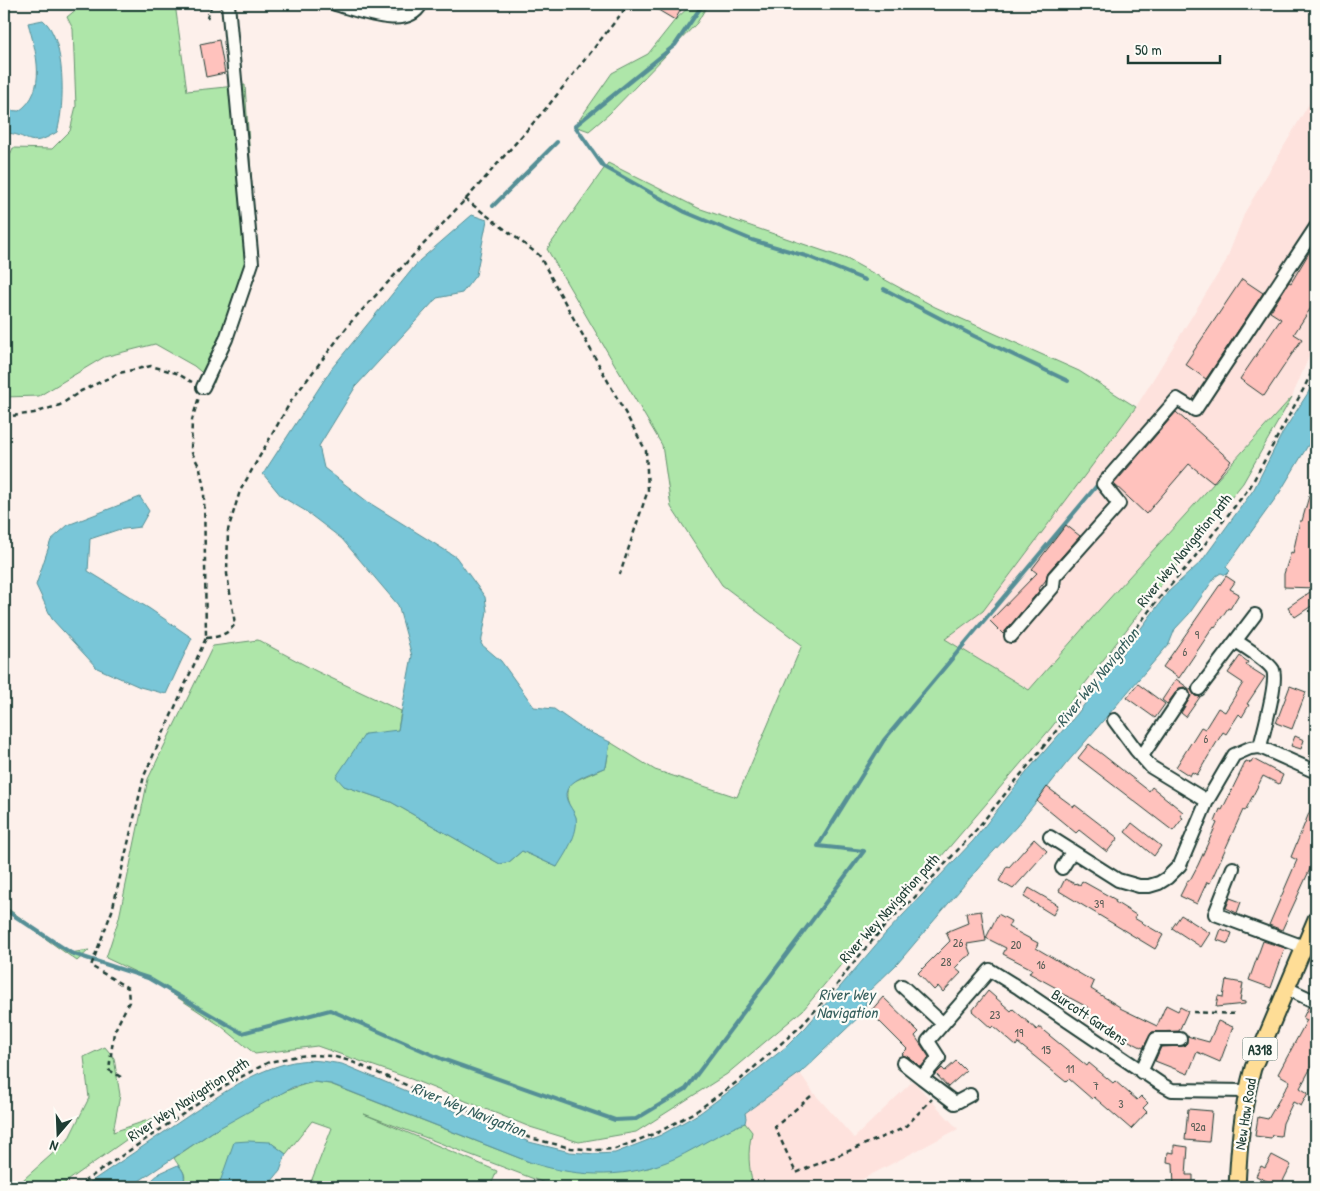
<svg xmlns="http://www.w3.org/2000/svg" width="1320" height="1191" font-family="'Patrick Hand',sans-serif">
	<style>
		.built { fill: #fee2dd }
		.green { fill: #aee6a9; stroke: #66926e }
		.water { fill: #79c6d8; stroke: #558f96 }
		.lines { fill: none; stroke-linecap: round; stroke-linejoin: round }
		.stream { stroke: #558f96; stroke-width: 4 }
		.building { fill: #ffc2bd; stroke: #1f3d34 }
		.minor-casing { stroke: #1f3d34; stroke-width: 16 }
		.major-casing { stroke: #1f3d34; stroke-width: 19 }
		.path { stroke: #1f3d34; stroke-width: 2.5; stroke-dasharray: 5 4; stroke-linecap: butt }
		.minor { stroke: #fdfcf7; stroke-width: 12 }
		.major { stroke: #fedd96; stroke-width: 15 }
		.labels { text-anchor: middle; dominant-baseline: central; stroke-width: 4.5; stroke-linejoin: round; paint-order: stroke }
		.number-label { font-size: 12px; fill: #575e56 }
		.shield { fill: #fdfcf7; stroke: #62766e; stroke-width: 1 }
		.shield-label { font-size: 14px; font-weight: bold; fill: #1f3d34 }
		.street-label { font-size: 15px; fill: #1f3d34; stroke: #fdfcf7 }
		.water-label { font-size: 16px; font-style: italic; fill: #365f5d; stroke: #fdfcf7 }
	</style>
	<rect width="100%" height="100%" fill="#fdf0eb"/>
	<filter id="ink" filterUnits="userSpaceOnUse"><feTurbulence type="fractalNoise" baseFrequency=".02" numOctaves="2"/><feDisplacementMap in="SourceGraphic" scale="10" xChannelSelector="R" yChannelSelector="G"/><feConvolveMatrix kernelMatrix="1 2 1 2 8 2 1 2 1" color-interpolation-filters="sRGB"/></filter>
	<g filter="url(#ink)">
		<path class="built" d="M1316,92V340L1292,397L1099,610L1030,690L945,639L983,611L1136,407L1226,261L1245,212Z
			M800,1073L813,1092L854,1138L913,1081L958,1129L859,1181L856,1187H753L748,1161V1148L752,1132L745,1123L746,1118L745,1113Z"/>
		<path class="green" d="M83,4H175L187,91L245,85L257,261L214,383L194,366L155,344L104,357L39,396L4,397V168L13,148L52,149L70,131L76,106L73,29L67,17Z
			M365,4H411L400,13Z
			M692,4H708L697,23L609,114L589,131L575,126L612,73L648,54L675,20Z
			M608,163L698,208L847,259L935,307L1079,371L1136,407L983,611L945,639L1029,690L1099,610L1292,397L1243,483L1153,595L1051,728L911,892L876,923L803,1010L727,1074L636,1132L579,1142L530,1127L411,1079L317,1046L255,1054L221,1026L148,978L106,958L119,918L148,779L213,646L258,640L316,671L401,711L398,730L344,786L391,802L500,864L509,862L522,851L557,867L576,818C569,805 563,797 570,783L606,767L610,742L655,770L737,797L802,645L722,585L671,507L662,445L547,249Z
			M4,906L70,953L89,950L77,961L4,909Z
			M105,1047L114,1058L120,1095L113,1132L160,1116L59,1187H15L68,1140L89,1098L84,1057Z
			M314,1082L330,1084L532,1163L648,1168L674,1158L730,1128L745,1123L752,1132C747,1154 749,1166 753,1187H555L364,1114L497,1171L490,1187H309L332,1128L312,1121L286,1154L270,1142L221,1179L216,1187H182C189,1172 181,1171 174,1158C215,1130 266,1093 314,1082Z"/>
		<path class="water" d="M43,20C66,38 65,107 57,132C26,151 30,133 4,133V110L19,111C48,91 36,51 28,23Z
			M472,215L487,220L476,275L462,293L437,298L356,386L319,446L324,468L368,502L456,557L485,597L487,611L481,644L501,661L534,707L554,709L581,728L610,742L606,767C593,773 560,781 567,800C569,806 574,811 576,817C579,834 565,854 557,867L522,851L509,862L500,864L391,802L344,786L336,777L365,734L398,730L412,656L398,605L342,539L304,510L282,497L263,474L332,368L419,261Z
			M1316,375V432L1280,492L1226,567L1230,571L1226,575L1221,573L1216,576L1189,614L1175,629L1169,644L1066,764L1017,826L982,864L898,963L868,992L864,1012L800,1073L745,1113L746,1118L745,1123C720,1132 699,1147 676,1158C629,1179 580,1178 532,1163L331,1084L314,1082L293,1087L212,1132L130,1187H83C120,1162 157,1137 194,1112C226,1091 261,1066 300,1061C314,1059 328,1062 342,1064L529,1142L570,1152L596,1154L615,1153L661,1135L700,1113L743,1081L786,1047L806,1027L886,933L973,841L1030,768L1078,713L1168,592L1201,562L1254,489L1283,432L1308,393Z
			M140,497L149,511L140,527L117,530L90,539L88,571L150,609L192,638L166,694L140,687L97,668L52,619L36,585L51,540L68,525Z
			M248,1141L270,1142L286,1154L280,1171L267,1187H216L221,1179L234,1142Z
			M178,1165C185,1172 186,1177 182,1187H144L160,1173Z"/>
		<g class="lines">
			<path class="stream" d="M703,4L675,45L575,126L603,166L685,212L752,240L809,257L865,280
				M493,206L557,142
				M884,289L974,336L1068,381
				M4,909L71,953L148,978L242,1033L330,1010L442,1059L615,1120L636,1119L686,1089L864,851L818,846L884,740L1099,483"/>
		</g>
		<path class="building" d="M648,4H684L675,20Z
			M219,40L225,73L206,77L200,44Z
			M1316,241V300L1294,334L1302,339L1264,396L1240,379L1281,319L1270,312L1289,282L1291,283Z
			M1242,279L1263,293L1206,379L1185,364Z
			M1176,412L1231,461L1213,483L1189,464L1146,514L1114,484Z
			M1313,482H1316V561L1312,576L1316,577V603L1295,617L1288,607L1316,588L1284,587V574L1291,552L1293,553L1300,521H1302Z
			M1066,525L1080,536L1048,572L1046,580L1038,590L1039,591L1003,634L990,621L1037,573L1032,569Z
			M1226,576L1235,582L1230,589L1239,594L1230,609L1228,608L1215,627L1214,626L1179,678L1163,667Z
			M1240,656L1248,662L1246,665L1265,677L1247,704L1249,705L1242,717L1239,714L1226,734L1223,732L1197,775L1192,772L1190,776L1176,767L1201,727L1205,729L1218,708L1225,712L1243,683L1228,673Z
			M1176,679L1191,690L1195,696L1200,697L1186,717L1181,713L1191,696L1188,689L1184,687L1179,688L1167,704L1162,700Z
			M1138,684L1165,704L1155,718L1127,698Z
			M1290,686L1306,692L1292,729L1276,723Z
			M1295,736L1304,740L1301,749L1291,746Z
			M1089,744L1149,791L1152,787L1183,812L1180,816L1183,818L1173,831L1078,758Z
			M1253,759L1283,775L1279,784L1263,776L1245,811L1243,810L1210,883L1207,882L1197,904L1180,896L1188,880H1190L1198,865L1217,823L1215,822L1220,809L1222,810L1246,761L1251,763Z
			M1047,787L1074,807L1075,805L1118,838L1107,852L1079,830L1076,833L1037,801Z
			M1316,796V856L1282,930L1269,925L1297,860L1291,857Z
			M1132,823L1161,846L1154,856L1125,832Z
			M1034,839L1047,851L1013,889L999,881L1007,866L1009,867Z
			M1065,879L1075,884L1076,883L1080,885L1082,881L1116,900L1115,902L1136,915L1134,918L1163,935L1155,949L1059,891Z
			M1029,888L1058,905L1053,915L1024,897Z
			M1230,898L1241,902L1237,913L1226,908Z
			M981,911L986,941L967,944L971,955L965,958L955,968L961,973L943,992L938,986L934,990L918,973L950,941L946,932L968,923L966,913Z
			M998,914L1011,921L1008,927L1038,943L1036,948L1094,982L1091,989L1120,1007V1008L1157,1026L1166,1005L1178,1011L1180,1007L1188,1011L1179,1031L1152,1032L1143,1048L1117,1035L1085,1015L1089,1008L1059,992L1060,990L1029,973L1032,969L1003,954L1006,948L986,938Z
			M1181,915L1210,933L1201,947L1172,928Z
			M1221,929L1232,933L1228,944L1217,940Z
			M1263,941L1285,948L1271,988L1249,980Z
			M1226,980L1243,983L1240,1001L1245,1002V1004L1216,1007L1218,996L1223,997Z
			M988,991L1011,1011L1013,1009L1037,1030L1039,1027L1087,1066L1089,1063L1113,1083L1115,1081L1137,1100L1141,1096L1148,1103L1143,1108L1147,1112L1131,1129L1094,1097L1092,1099L1069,1079L1066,1082L1018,1043L1016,1046L993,1026L991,1028L972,1011Z
			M883,997L919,1032L915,1036L929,1057L921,1067L908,1057L903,1055L902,1054L907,1049L870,1012Z
			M1308,1007L1316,1010V1065L1313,1064L1300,1088L1308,1093L1301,1106L1293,1102L1283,1123L1281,1136L1272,1135L1271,1138L1255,1136L1258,1117L1268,1119L1290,1081L1278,1074L1307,1020L1303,1018Z
			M1218,1021L1233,1027L1220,1062L1197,1052L1188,1074L1155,1061L1161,1047L1184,1046L1187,1043V1036L1209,1042Z
			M956,1061L966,1071L948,1087L936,1074L942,1068L945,1071Z
			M1188,1109L1212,1111L1209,1142L1185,1140Z
			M1174,1145L1188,1147L1186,1175H1193V1187H1174L1173,1163L1167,1162L1168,1152L1174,1153Z
			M1272,1155L1291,1165L1280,1187H1267L1269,1182L1256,1176L1261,1166L1265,1168Z"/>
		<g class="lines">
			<defs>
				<path id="minor" d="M335,4C358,10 407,31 421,4
					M203,387L226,339L252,263L228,4
					M1011,636L1053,587L1054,577L1119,504L1103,484L1177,399L1195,410L1316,227
					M1236,641C1245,647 1268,661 1273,670C1278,682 1263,733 1260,747
					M1199,689L1255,615
					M1114,720L1136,750L1151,767L1207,801
					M1142,756L1183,695
					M1050,837L1118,880L1139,886H1149L1159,883L1167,878L1180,865L1207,801L1234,755L1250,748L1260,747L1316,772
					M1062,868L1072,852
					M1233,868L1215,914L1304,947
					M902,986L942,1023
					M1286,988L1316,1002
					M903,1063L922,1078L939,1058L928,1041L990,970L1019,988L1161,1084L1172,1090L1247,1091
					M1141,1072L1156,1039H1180
					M922,1078L955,1103L970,1095"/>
				<path id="major" d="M1237,1187C1239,1147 1242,1107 1253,1068L1316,919"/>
			</defs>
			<use href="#minor" class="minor-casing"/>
			<use href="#major" class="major-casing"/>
			<path class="path" d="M207,18L212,4
				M465,199L539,255L646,451L648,490L620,574
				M4,417L34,413L60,405L81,391L119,373L151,366L176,373L192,382
				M206,638C219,637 227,635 235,624L227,574L228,530L240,491L291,401L350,323L478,186L548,106L629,4
				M1193,1012L1237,1014
				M121,1077L109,1070L114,1032L129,1002L128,988L91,966L112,911L144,776L206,638L204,489L200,468L191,451L192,420L199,397
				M811,1096L775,1127L796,1173L904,1128L932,1099
				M76,1187L199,1103L226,1085L269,1062L298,1056L314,1055L332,1056L350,1061L530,1138L571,1148L596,1150L615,1149L659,1132L698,1110L741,1079L802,1025L831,993L849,968L889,921L914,898L976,830L1103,673L1155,603L1190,563L1250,487L1303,390L1316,363"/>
			<use href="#minor" class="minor"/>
			<use href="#major" class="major"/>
		</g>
	</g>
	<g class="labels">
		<g class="number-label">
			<text x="1197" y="634">9</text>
			<text x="1185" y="651">6</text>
			<text x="1206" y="738">6</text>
			<text x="1099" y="903">39</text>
			<text x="958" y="942">26</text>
			<text x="1016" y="944">20</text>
			<text x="946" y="961">28</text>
			<text x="1041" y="964">16</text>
			<text x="995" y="1014">23</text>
			<text x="1019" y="1032">19</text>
			<text x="1046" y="1049">15</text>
			<text x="1070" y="1068">11</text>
			<text x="1096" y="1085">7</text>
			<text x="1121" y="1103">3</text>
			<text x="1198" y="1126">92a</text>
		</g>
		<rect class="shield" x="1242.5" y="1037.5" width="35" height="23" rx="4"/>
		<g class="shield-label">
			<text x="1260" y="1049">A318</text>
		</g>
		<g class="street-label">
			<text transform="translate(1184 550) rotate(-51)">River Wey Navigation path</text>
			<text transform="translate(889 908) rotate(-48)">River Wey Navigation path</text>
			<text transform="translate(1090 1017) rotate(34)">Burcott Gardens</text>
			<text transform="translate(188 1099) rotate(-33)">River Wey Navigation path</text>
			<text transform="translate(1245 1114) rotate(-81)">New Haw Road</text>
		</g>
		<g class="water-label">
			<text transform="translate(1097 677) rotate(-51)">River Wey Navigation</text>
			<text x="847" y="994">River Wey<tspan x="847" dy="18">Navigation</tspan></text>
			<text transform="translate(469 1109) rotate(22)">River Wey Navigation</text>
		</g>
	</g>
	<rect width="1320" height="1191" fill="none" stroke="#fdfcf7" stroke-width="20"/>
	<rect x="10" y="10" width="1300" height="1171" fill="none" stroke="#1f3d34" stroke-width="2" filter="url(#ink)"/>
	<g transform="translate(58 1134) rotate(199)" stroke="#fdfcf7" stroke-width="4" paint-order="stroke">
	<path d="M0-4L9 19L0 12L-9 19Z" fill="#1f3d34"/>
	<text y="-8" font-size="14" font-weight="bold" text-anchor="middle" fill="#1f3d34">N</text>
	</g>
	<path d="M1128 55v8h92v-8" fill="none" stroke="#1f3d34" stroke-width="2.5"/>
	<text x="1135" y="55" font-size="15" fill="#1f3d34" stroke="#fdfcf7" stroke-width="4" paint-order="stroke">50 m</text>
</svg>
